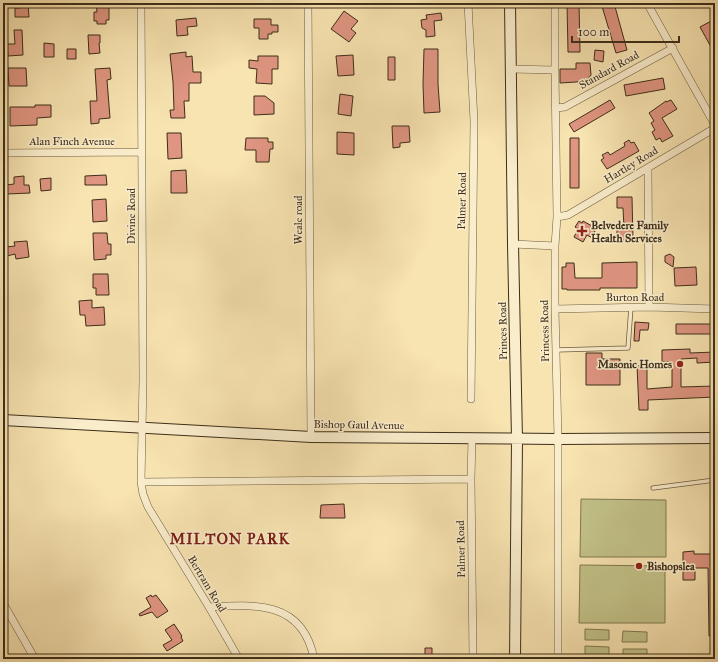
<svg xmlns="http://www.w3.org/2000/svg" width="718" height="662" font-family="'IM FELL Great Primer',serif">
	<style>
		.green { fill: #c2c288; stroke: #807850 }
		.building { fill: #df9581; stroke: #3d2e19 }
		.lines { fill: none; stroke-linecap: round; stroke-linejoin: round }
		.lane-casing { stroke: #6c5c3f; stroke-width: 5 }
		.street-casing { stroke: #6c5c3f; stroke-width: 8 }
		.secondary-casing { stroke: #3d2e19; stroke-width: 12 }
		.lane { stroke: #faedcc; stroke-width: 3.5 }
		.street { stroke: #faedcc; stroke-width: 7 }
		.secondary { stroke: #faedcc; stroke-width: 10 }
		.poi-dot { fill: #8f2418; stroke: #faedcc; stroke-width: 1.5 }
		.labels { text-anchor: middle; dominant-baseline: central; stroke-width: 3; stroke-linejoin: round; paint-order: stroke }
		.street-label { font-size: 11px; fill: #3d2e19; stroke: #faedcc }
		.poi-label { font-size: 11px; font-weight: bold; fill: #3d2e19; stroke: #faedcc; text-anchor: start }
		.district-label { font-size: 15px; font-weight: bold; letter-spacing: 1px; fill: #7a1f14; stroke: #faedcc }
	</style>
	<rect width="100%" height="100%" fill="#f8e4b1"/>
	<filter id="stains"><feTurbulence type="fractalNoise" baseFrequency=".005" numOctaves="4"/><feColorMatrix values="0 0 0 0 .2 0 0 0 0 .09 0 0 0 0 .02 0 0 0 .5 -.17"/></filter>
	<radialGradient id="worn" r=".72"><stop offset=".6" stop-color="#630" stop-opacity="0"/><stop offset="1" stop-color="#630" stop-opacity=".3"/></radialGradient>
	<path class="green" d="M581,499L666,500V557H580Z
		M580,565L665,566V623H579Z
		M585,629L609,630V640H585Z
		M623,631L647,632V642H622Z
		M585,646L609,647V657H585Z
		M623,649H647V659H623Z"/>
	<path class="building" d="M20,3H28L29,17H15V8H20Z
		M96,3H109V20H106V24H97V21H94V12H97Z
		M567,3H579L580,52H568Z
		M601,3H614L627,50L616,53Z
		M344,11L358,21L351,29L356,33L349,42L331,29Z
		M441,13L442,20L434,21L435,36L426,37V30L422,28L421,20L427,19L426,15Z
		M196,18L197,26L187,27L188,35L177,36L176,20Z
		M254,19H271V25H278V32H272V34H268V39H259V28H254Z
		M715,19V45L711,47L700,27Z
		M14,30H22L23,55L8,56L7,44H15Z
		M88,35H100V43H99L100,53L89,54Z
		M44,43L54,44V57H44Z
		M67,49H76V59H67Z
		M424,49H438V84L440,112L424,113L423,84Z
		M595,50L604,51L603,62L594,60Z
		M186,52V57L192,56L193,72H201V83H189V101H184L185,118H171L170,110H174L173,82L170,54Z
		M353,55L354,75L338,76L336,56Z
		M258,56H278V69H272V84L256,83L257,69L249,68V60L258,61Z
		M388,57H395V80H388Z
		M576,63H590L591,75L587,80L576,82L560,83V69H576Z
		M8,68H26L27,86H9Z
		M110,68L111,79L107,80L110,118L99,119V123L91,124L90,101H97L95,69Z
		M663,78L665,89L626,96L624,85Z
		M340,94L353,96L351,116L338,114Z
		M254,96H265L274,103V114L254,115Z
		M610,100L615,108L574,132L569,124Z
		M671,100L677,109L662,118L673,136L662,142L660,138L656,140L652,132L655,130L651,123L654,121L649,113L666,101V102Z
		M35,105H51V117L37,118V125L10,126V107H35Z
		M392,126H409L410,142L400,143V147L393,148Z
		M337,132L354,133V155L337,154Z
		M167,133H181L182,158L168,159Z
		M246,138H268V142H273V149H270L269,162H256V150H245Z
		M570,138H579V188H570Z
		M629,140L631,143L634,142L639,151L607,169L601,160L604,158L602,155L608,152L610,155L625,146L624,143Z
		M186,170L187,193H171V171Z
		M106,175L107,185H85V176Z
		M24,176V185H29L30,193L7,194L6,185L14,184V177Z
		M51,178V190L41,191L40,179Z
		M617,197H632L633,240H617V228H624L623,208H617Z
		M106,199L107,221L93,222L92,200Z
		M579,221L582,223L583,221L592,226L591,228L595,231L592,238L587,235L583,242L574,237L578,229L575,227Z
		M93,233H107L108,244H111V255H106V259L94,260Z
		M27,241L29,257L16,259L15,254L7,256L6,247L15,246L14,242Z
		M670,254L674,257L673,267L665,262V256Z
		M637,262V288H600V290H567V289H562V267H566V263H574L575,278H602V263Z
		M696,267L697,285L675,286L674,268Z
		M93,274H108L109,295H96V288H93Z
		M92,300V308L104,307L105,325L86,326L85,315H80L79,301Z
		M635,322L649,323L648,330H640L639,341H634Z
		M676,324H715V334H676Z
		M690,349V353L715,352V362L697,363V358L681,359V387L715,386V397L648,400V410H639L637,366H647V389L672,387V362H662V350Z
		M586,353H602V359H620V385H586Z
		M344,504L345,518H320L321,505Z
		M694,551V554H712V558H715V636H709L708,568H695V580H683V552Z
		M151,595L152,597L156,595L168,611L157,618L152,612L140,616L139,614L151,607L146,598Z
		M174,624L182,636L181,637L183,641L167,651L163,645L172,640L165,630Z
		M425,648H432V659H425Z"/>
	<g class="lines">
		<defs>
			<path id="lane" d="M556,350L628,348L631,307
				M653,488L715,480"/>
			<path id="street" d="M141,3L143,379L141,482L143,494L148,507L209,607L239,659
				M308,3L311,437
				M468,3L474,121L471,399
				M555,3V70L557,217L555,246V309L558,439V659
				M647,3L715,125
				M511,69L555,70
				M556,108L565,107L673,48
				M3,153L142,152
				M648,168L649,307
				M557,217L568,215L715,128
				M513,244L555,246
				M555,309L649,307L715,309
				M472,438L471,479L473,659
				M141,482L471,479
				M3,603L35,659
				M209,607C256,604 303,601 314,659"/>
			<path id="secondary" d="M510,3L513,244L517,439L515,659
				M3,420L311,437L558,439L715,438"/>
		</defs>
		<use href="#lane" class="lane-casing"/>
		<use href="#street" class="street-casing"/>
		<use href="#secondary" class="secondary-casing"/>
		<use href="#lane" class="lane"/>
		<use href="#street" class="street"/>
		<use href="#secondary" class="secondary"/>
	</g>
	<g class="poi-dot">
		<path d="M580 225h4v4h4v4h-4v4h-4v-4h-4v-4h4z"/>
		<circle cx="680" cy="364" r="4"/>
		<circle cx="639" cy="566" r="4"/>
	</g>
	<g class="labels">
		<g class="street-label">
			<text transform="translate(609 70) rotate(-29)">Standard Road</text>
			<text x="72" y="141">Alan Finch Avenue</text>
			<text transform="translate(631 165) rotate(-31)">Hartley Road</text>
			<text transform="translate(462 201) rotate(-89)">Palmer Road</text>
			<text transform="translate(131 216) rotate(-90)">Divine Road</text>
			<text transform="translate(298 220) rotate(-90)">Weale road</text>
			<text x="635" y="297">Burton Road</text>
			<text transform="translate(503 331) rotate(-91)">Princes Road</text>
			<text transform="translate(545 331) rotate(-91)">Princess Road</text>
			<text transform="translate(359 425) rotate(1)">Bishop Gaul Avenue</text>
			<text transform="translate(461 549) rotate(-91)">Palmer Road</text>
			<text transform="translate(207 584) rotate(59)">Bertram Road</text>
		</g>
		<g class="poi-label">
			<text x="591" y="225">Belvedere Family<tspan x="591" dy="13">Health Services</tspan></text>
			<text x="672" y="364" text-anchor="end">Masonic Homes</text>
			<text x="647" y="566">Bishopslea</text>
		</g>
		<g class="district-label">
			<text x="230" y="539">MILTON PARK</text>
		</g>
	</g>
	<rect width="718" height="662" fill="none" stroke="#f8e4b1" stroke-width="16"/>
	<rect x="4" y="4" width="710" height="654" fill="none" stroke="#3d2e19" stroke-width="2"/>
	<rect x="8" y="8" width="702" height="646" fill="none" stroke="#3d2e19"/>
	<path d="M572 36v6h107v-6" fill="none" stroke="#3d2e19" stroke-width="2"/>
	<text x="578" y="36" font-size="12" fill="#3d2e19" stroke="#faedcc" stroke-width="3" paint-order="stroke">100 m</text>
	<rect width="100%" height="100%" filter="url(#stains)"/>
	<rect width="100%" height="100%" fill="url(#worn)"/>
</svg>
